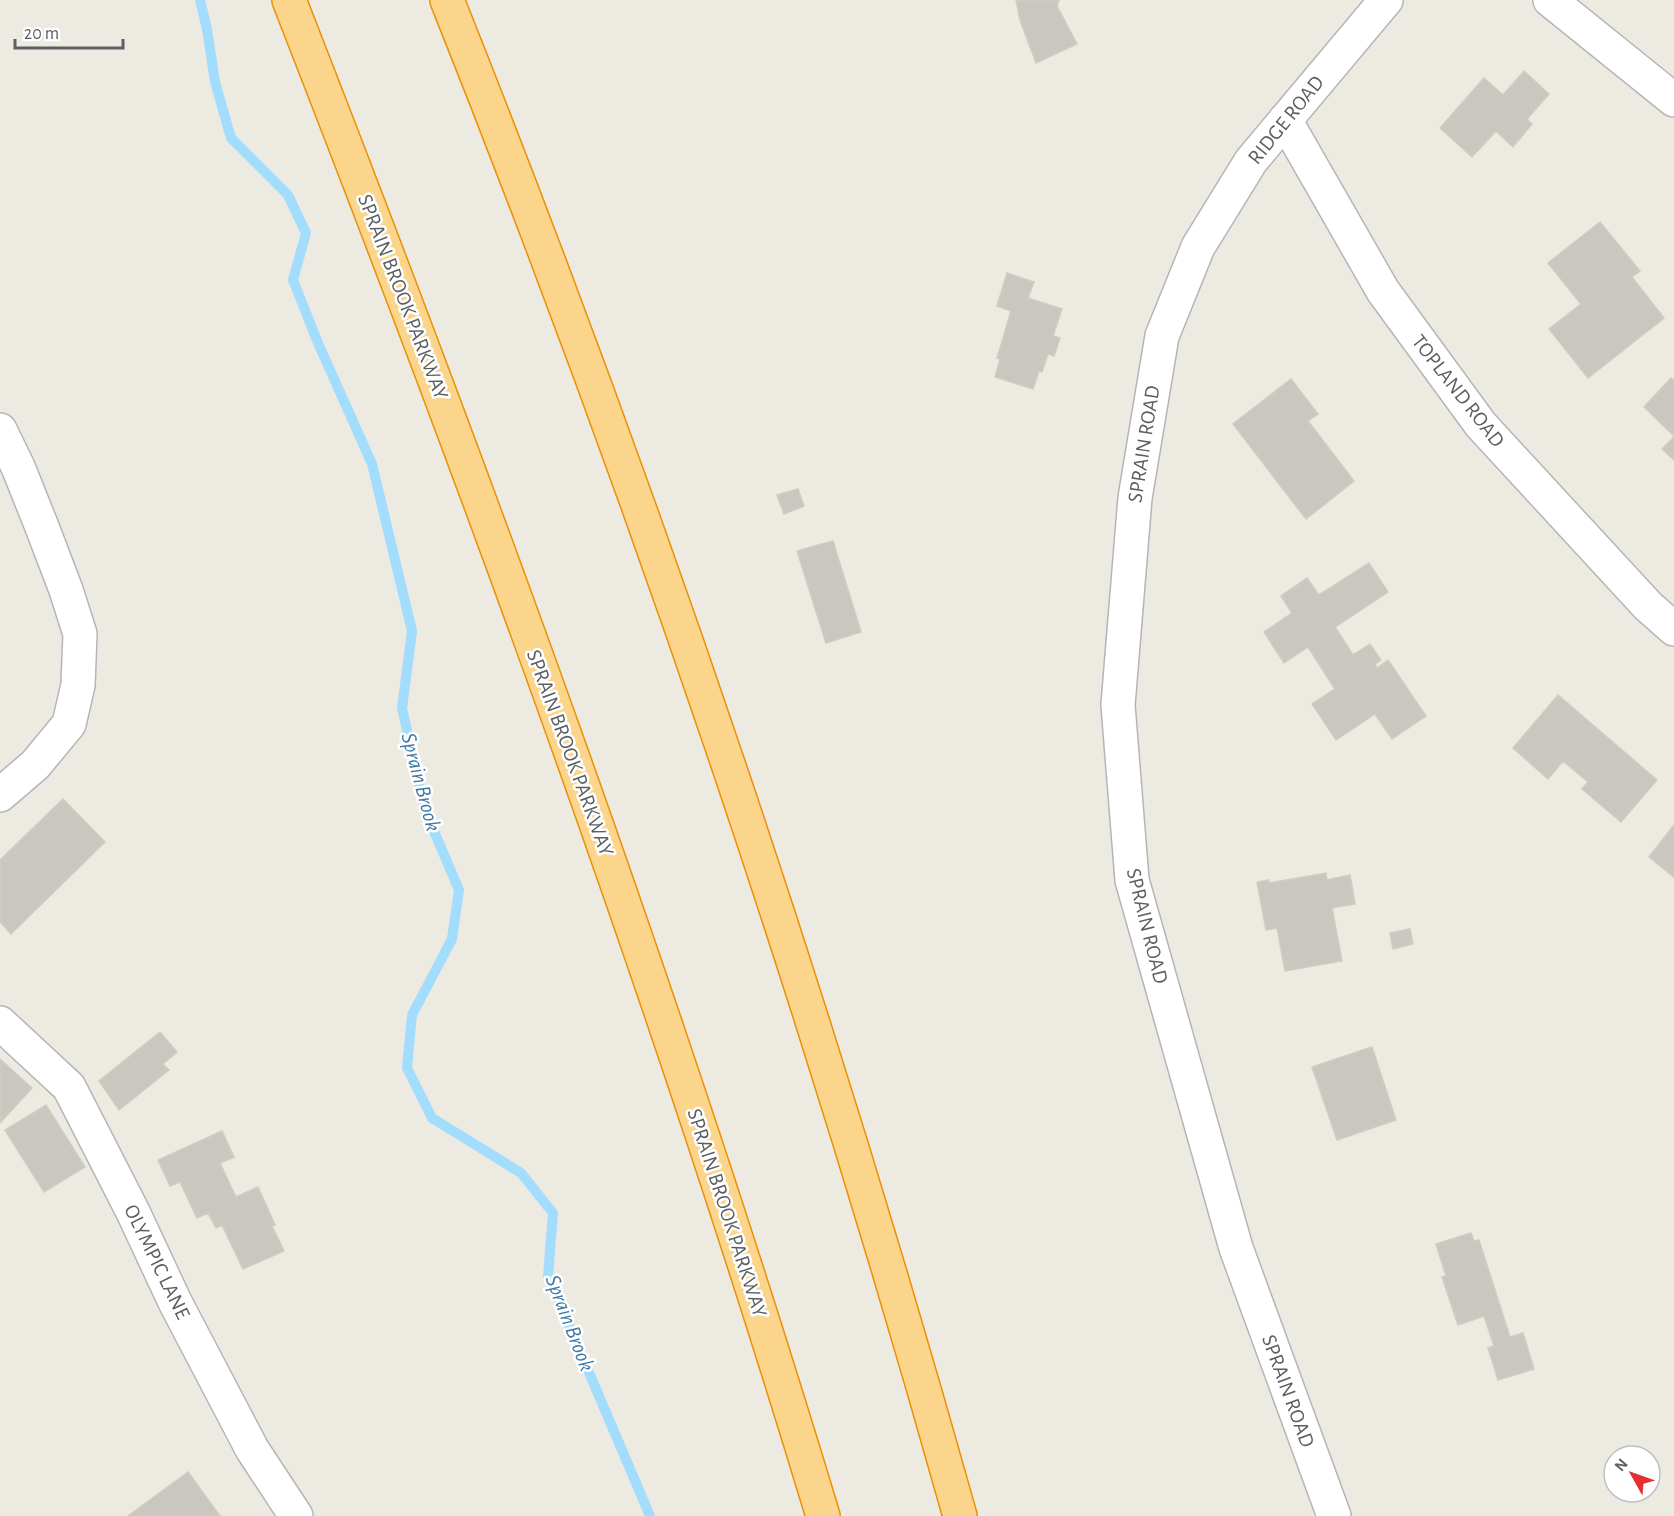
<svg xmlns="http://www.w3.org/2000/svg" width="1674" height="1516" font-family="'Alegreya Sans',sans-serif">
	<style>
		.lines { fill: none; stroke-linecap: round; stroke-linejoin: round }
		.stream { stroke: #a2ddfd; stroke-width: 10 }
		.building { fill: #cac7c1; stroke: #d2cbc1; stroke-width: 1.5 }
		.minor-casing { stroke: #b3b6b9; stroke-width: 36 }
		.highway-casing { stroke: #eb9004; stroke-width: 36 }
		.minor { stroke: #fff; stroke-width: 33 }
		.highway { stroke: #fbd58b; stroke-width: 33 }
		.labels { text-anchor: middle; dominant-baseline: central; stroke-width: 5; stroke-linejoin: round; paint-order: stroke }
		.street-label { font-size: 21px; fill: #5a5f63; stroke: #fff }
		.water-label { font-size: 22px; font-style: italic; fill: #3d79a6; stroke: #fff }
	</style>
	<rect width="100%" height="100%" fill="#edeae2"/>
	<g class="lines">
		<path class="stream" d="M200,0L207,29L215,82L231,138L288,195L306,233L293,280L318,343L372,464L412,631L402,708L425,810L459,890L452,939L412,1015L407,1068L432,1118L521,1173L553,1213L548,1276L650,1516"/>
	</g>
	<path class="building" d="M1016,0H1059L1057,6L1077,44L1036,63L1020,20Z
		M1524,71L1549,94L1527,119L1532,124L1513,147L1496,131L1472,157L1440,128L1484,78L1503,95Z
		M1600,222L1640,271L1632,277L1664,318L1588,378L1549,329L1581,304L1548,263Z
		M1007,273L1034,282L1028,298L1062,309L1053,336L1060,338L1054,356L1048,354L1042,372L1039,371L1033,389L995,377L1000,359L997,358L1011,311L997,306Z
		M1671,378L1674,381V436L1644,407Z
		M1291,379L1318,414L1308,421L1354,481L1306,519L1233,424Z
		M1674,437V460L1662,449Z
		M798,489L804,506L784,514L777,495Z
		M833,541L861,632L826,643L797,551Z
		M1369,563L1388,592L1335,627L1353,655L1370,644L1381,660L1375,664L1377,668L1388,660L1426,716L1392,739L1375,714L1336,740L1312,704L1335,689L1308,647L1284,663L1264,632L1292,613L1281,596L1307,578L1319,595Z
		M1558,695L1657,780L1621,822L1582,789L1588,782L1563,761L1548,779L1513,748Z
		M63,799L105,842L11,934L0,922V860Z
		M1674,825V877L1649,857Z
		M1326,873L1327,880L1350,875L1355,904L1332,908L1342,961L1285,971L1277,928L1266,930L1257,882L1269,880V883Z
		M1410,929L1413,944L1393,949L1390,933Z
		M160,1032L177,1052L163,1064L169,1070L119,1110L99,1081Z
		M1372,1047L1396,1120L1337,1140L1312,1067Z
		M0,1059L32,1088L0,1123Z
		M46,1105L85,1167L44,1192L5,1130Z
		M222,1131L234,1157L220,1163L236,1197L258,1187L275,1225L272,1226L284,1251L243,1269L222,1225L216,1228L208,1213L197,1218L180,1182L170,1186L158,1160Z
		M1471,1233L1474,1241L1479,1240L1510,1337L1523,1333L1534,1369L1498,1380L1488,1348L1494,1346L1484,1316L1458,1325L1442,1277L1446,1276L1436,1244Z
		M188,1472L220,1516H128Z"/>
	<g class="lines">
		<defs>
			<path id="minor" d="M1550,0L1674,100
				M1285,120L1383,291L1481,425L1648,606L1674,629
				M0,430L18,467L42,527L66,590L80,634L78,685L69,724L35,765L0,795
				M0,1023L69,1087L133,1212L175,1302L252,1449L296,1516
				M1334,1516L1236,1248L1132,880L1118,705L1135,498L1162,336L1198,247L1251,161L1386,0"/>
			<path id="highway" d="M289,0C484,499 668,1003 823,1516
				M447,0C645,496 816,1002 960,1516"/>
		</defs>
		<use href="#minor" class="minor-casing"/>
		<use href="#highway" class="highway-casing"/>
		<use href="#minor" class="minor"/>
		<use href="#highway" class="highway"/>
	</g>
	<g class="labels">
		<g class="street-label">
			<text transform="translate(1286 120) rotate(-51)">RIDGE ROAD</text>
			<text transform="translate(403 297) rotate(69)">SPRAIN BROOK PARKWAY</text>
			<text transform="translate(1458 391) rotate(52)">TOPLAND ROAD</text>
			<text transform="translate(1144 444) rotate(-81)">SPRAIN ROAD</text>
			<text transform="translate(570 753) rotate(70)">SPRAIN BROOK PARKWAY</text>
			<text transform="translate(1147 926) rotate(76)">SPRAIN ROAD</text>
			<text transform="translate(727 1213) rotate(72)">SPRAIN BROOK PARKWAY</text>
			<text transform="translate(157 1262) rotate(64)">OLYMPIC LANE</text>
			<text transform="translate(1288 1391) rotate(70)">SPRAIN ROAD</text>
		</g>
		<g class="water-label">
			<text transform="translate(421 782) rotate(75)">Sprain Brook</text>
			<text transform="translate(570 1323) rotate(69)">Sprain Brook</text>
		</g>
	</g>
	<g transform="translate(1632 1474) rotate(310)"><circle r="28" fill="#ffffff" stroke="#bdbfc1" stroke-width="1.5"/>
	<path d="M0-4.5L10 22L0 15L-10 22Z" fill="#e62f30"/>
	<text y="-9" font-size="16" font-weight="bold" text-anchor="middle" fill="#5a5f63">N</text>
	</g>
	<path d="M15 39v9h108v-9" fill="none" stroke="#5a5f63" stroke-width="3"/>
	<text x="24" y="39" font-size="18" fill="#5a5f63" stroke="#ffffff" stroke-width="4.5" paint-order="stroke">20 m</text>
</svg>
